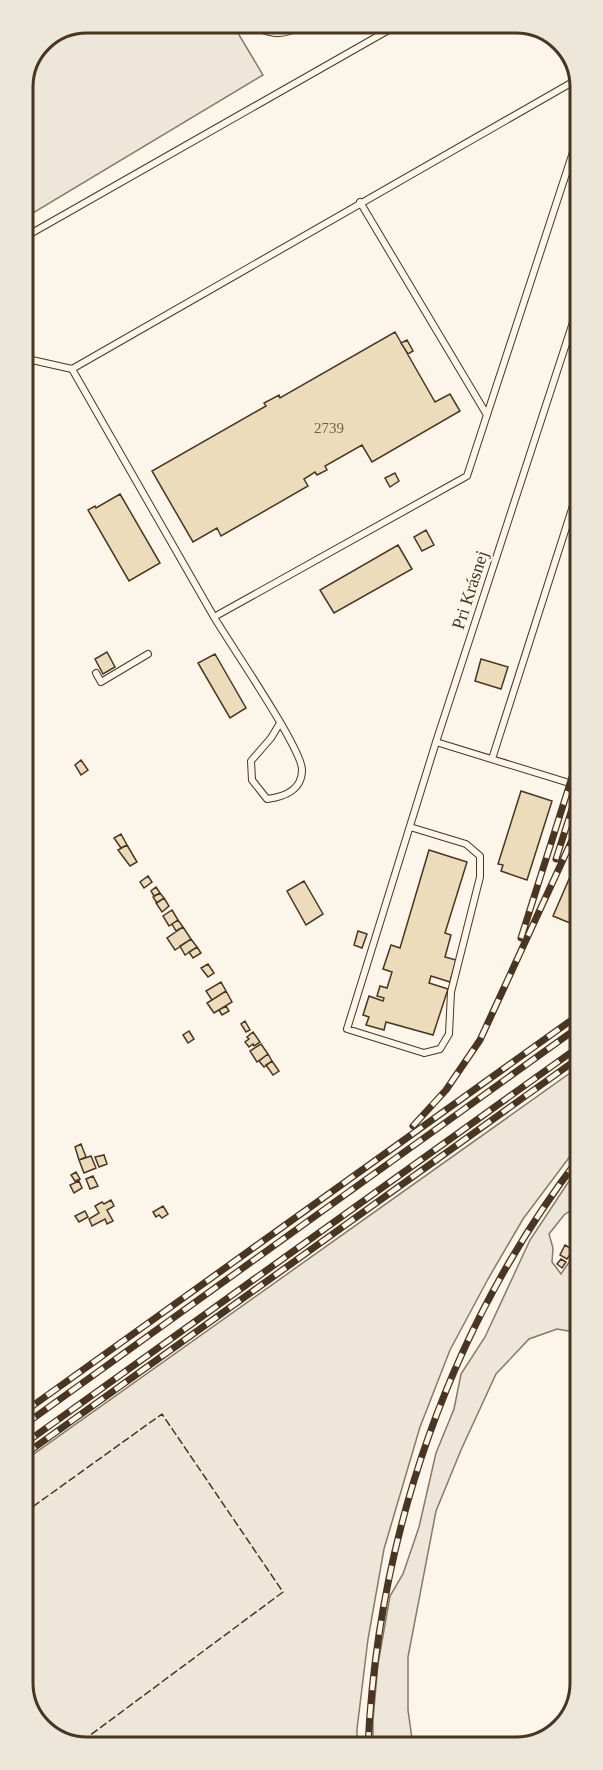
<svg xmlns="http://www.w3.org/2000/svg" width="603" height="1770" font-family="'Times New Roman',serif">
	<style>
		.green { fill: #ede6d9; stroke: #887966; stroke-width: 1.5 }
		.building { fill: #ecdcbc; stroke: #4a3520; stroke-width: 1.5 }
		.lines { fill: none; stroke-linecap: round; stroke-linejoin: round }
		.lane-casing { stroke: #4a3520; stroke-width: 8 }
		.lane { stroke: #fbf6e9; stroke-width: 6 }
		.rail-casing { stroke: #4a3520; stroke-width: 7 }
		.rail { stroke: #fbf6e9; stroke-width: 4.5; stroke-dasharray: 14; stroke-linecap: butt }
		.fence { stroke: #4a3520; stroke-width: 1.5; stroke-dasharray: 8 3; stroke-linecap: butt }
		.labels { text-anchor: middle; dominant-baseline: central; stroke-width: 4.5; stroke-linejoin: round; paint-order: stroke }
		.number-label { font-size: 15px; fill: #725f47 }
		.street-label { font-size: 18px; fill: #4a3520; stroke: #fbf6e9 }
		.rim { fill: none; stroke: #4a3520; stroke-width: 3 }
	</style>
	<rect width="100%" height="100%" fill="#fbf6e9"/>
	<path class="green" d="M87,23H232L263,75L23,219V83L42,41Z
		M580,1066V1143L523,1219L488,1279L450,1350L420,1427L384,1549L368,1639L357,1729V1746L82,1747L45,1732L25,1700L24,1461Z
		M580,1168V1204L564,1215L549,1234L553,1248L552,1262L561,1274L580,1246V1333L557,1329L529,1339L496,1374L461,1450L436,1511L408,1657V1710L413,1746H373V1720L378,1664L390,1596L403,1574L419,1527L436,1453L454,1409L461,1374L485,1337L530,1240L573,1175Z"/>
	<path class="building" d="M395,332L435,402L450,394L460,411L372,462L362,445L325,466L327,470L317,475L315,472L304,479L308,486L221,536L217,528L193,542L152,471L266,406L264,403L279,395L280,398Z
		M407,340L413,351L408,354L401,343Z
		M395,473L399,481L390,487L385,478Z
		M120,494L160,563L129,581L88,510L95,506L96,508Z
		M426,530L434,545L422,551L414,537Z
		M398,545L412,569L334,613L320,590Z
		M107,652L115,667L103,674L95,659Z
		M215,654L246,708L230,718L198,663Z
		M481,659L508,667L501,689L475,681Z
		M23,692L33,705L27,710L23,705Z
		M81,760L88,770L81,775L75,765Z
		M521,791L552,801L527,880L501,871L503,865L498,864Z
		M121,834L127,845L121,848L114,838Z
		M127,845L137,862L130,866L118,850Z
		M429,850L467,862L445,933L451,935L445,957L456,960L450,982L431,976L429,983L448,989L433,1035L386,1022L384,1030L366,1025L369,1017L363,1015L369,996L383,1001L384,998L377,996L380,986L387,988L392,972L383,969L391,945L400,948Z
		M579,856V901L570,923L553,916Z
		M148,876L152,882L144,888L140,882Z
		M304,881L323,914L306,925L287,891Z
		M156,887L160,893L154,896L151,891Z
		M160,893L164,898L157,903L153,897Z
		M164,898L169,906L162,912L156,903Z
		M172,910L178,920L169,926L163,916Z
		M178,920L183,927L176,931L172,924Z
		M183,927L191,939L175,950L167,938Z
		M358,931L367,934L362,948L354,945Z
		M191,939L197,947L185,955L180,946Z
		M197,947L201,953L193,958L189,952Z
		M208,964L214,973L208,977L201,968Z
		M221,982L226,991L212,1000L206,991Z
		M226,991L232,1002L214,1013L207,1003Z
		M226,1006L229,1011L222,1015L219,1010Z
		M245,1021L250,1030L246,1032L241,1024Z
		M189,1031L194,1039L188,1043L183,1035Z
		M253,1032L260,1042L254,1046L253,1044L249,1047L245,1042L249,1039L247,1037Z
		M261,1044L268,1054L257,1062L250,1051Z
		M268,1054L272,1061L264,1067L259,1061Z
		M272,1061L279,1071L273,1075L266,1065Z
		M81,1144L86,1157L79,1160L75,1147Z
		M104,1155L107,1164L99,1167L95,1157Z
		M91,1156L96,1168L84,1173L79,1160Z
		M76,1172L80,1179L75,1181L71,1175Z
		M93,1176L98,1186L90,1189L86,1179Z
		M79,1181L82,1188L74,1193L70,1185Z
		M111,1200L114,1206L107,1210L113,1221L107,1224L105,1219L92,1226L89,1219L99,1213L95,1206L102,1202L104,1204Z
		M163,1206L168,1214L162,1218L159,1215L156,1217L153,1212Z
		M85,1211L88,1217L79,1222L75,1216Z
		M580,1217V1229L574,1225Z
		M565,1245L573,1250L567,1259L560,1255Z
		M561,1259L566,1262L562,1268L557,1264Z"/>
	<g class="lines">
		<defs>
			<path id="lane" d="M246,23C274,37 283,36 310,23
				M360,202L487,415
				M23,238L401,23
				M579,304L436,742L579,786
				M23,358L72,369
				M214,617L72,369L578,79
				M96,673L101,682L148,654
				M280,723L271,738L251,761L252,780L267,799C284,797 302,790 302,770C303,750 228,641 214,617L467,476L578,137
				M492,759L579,487
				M410,827L466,844L480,856V877L451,992L449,1034L440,1049L424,1053L347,1029L436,742"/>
		</defs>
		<use href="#lane" class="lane-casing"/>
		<use href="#lane" class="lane"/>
		<defs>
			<path id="rail" d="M556,859L579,787
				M521,938L579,755
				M413,1126L446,1090L480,1040L579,825
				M24,1412L580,1014
				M24,1425L580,1026
				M24,1444L580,1046
				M24,1455L580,1057
				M368,1746C378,1534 450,1326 580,1157"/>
		</defs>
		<use href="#rail" class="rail-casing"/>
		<use href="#rail" class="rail"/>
		<path class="fence" d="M24,1513L162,1414L283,1592L77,1745"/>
	</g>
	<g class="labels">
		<g class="number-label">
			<text x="329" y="428">2739</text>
		</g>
		<g class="street-label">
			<text transform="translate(470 590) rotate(-72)">Pri Krásnej</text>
		</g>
	</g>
	<path d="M0 0H603V1770H0ZM87 33H516A54 54 0 0 1 570 87V1683A54 54 0 0 1 516 1737H87A54 54 0 0 1 33 1683V87A54 54 0 0 1 87 33Z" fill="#ede7d9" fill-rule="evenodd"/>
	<path class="rim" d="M87 33H516A54 54 0 0 1 570 87V1683A54 54 0 0 1 516 1737H87A54 54 0 0 1 33 1683V87A54 54 0 0 1 87 33Z"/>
</svg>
